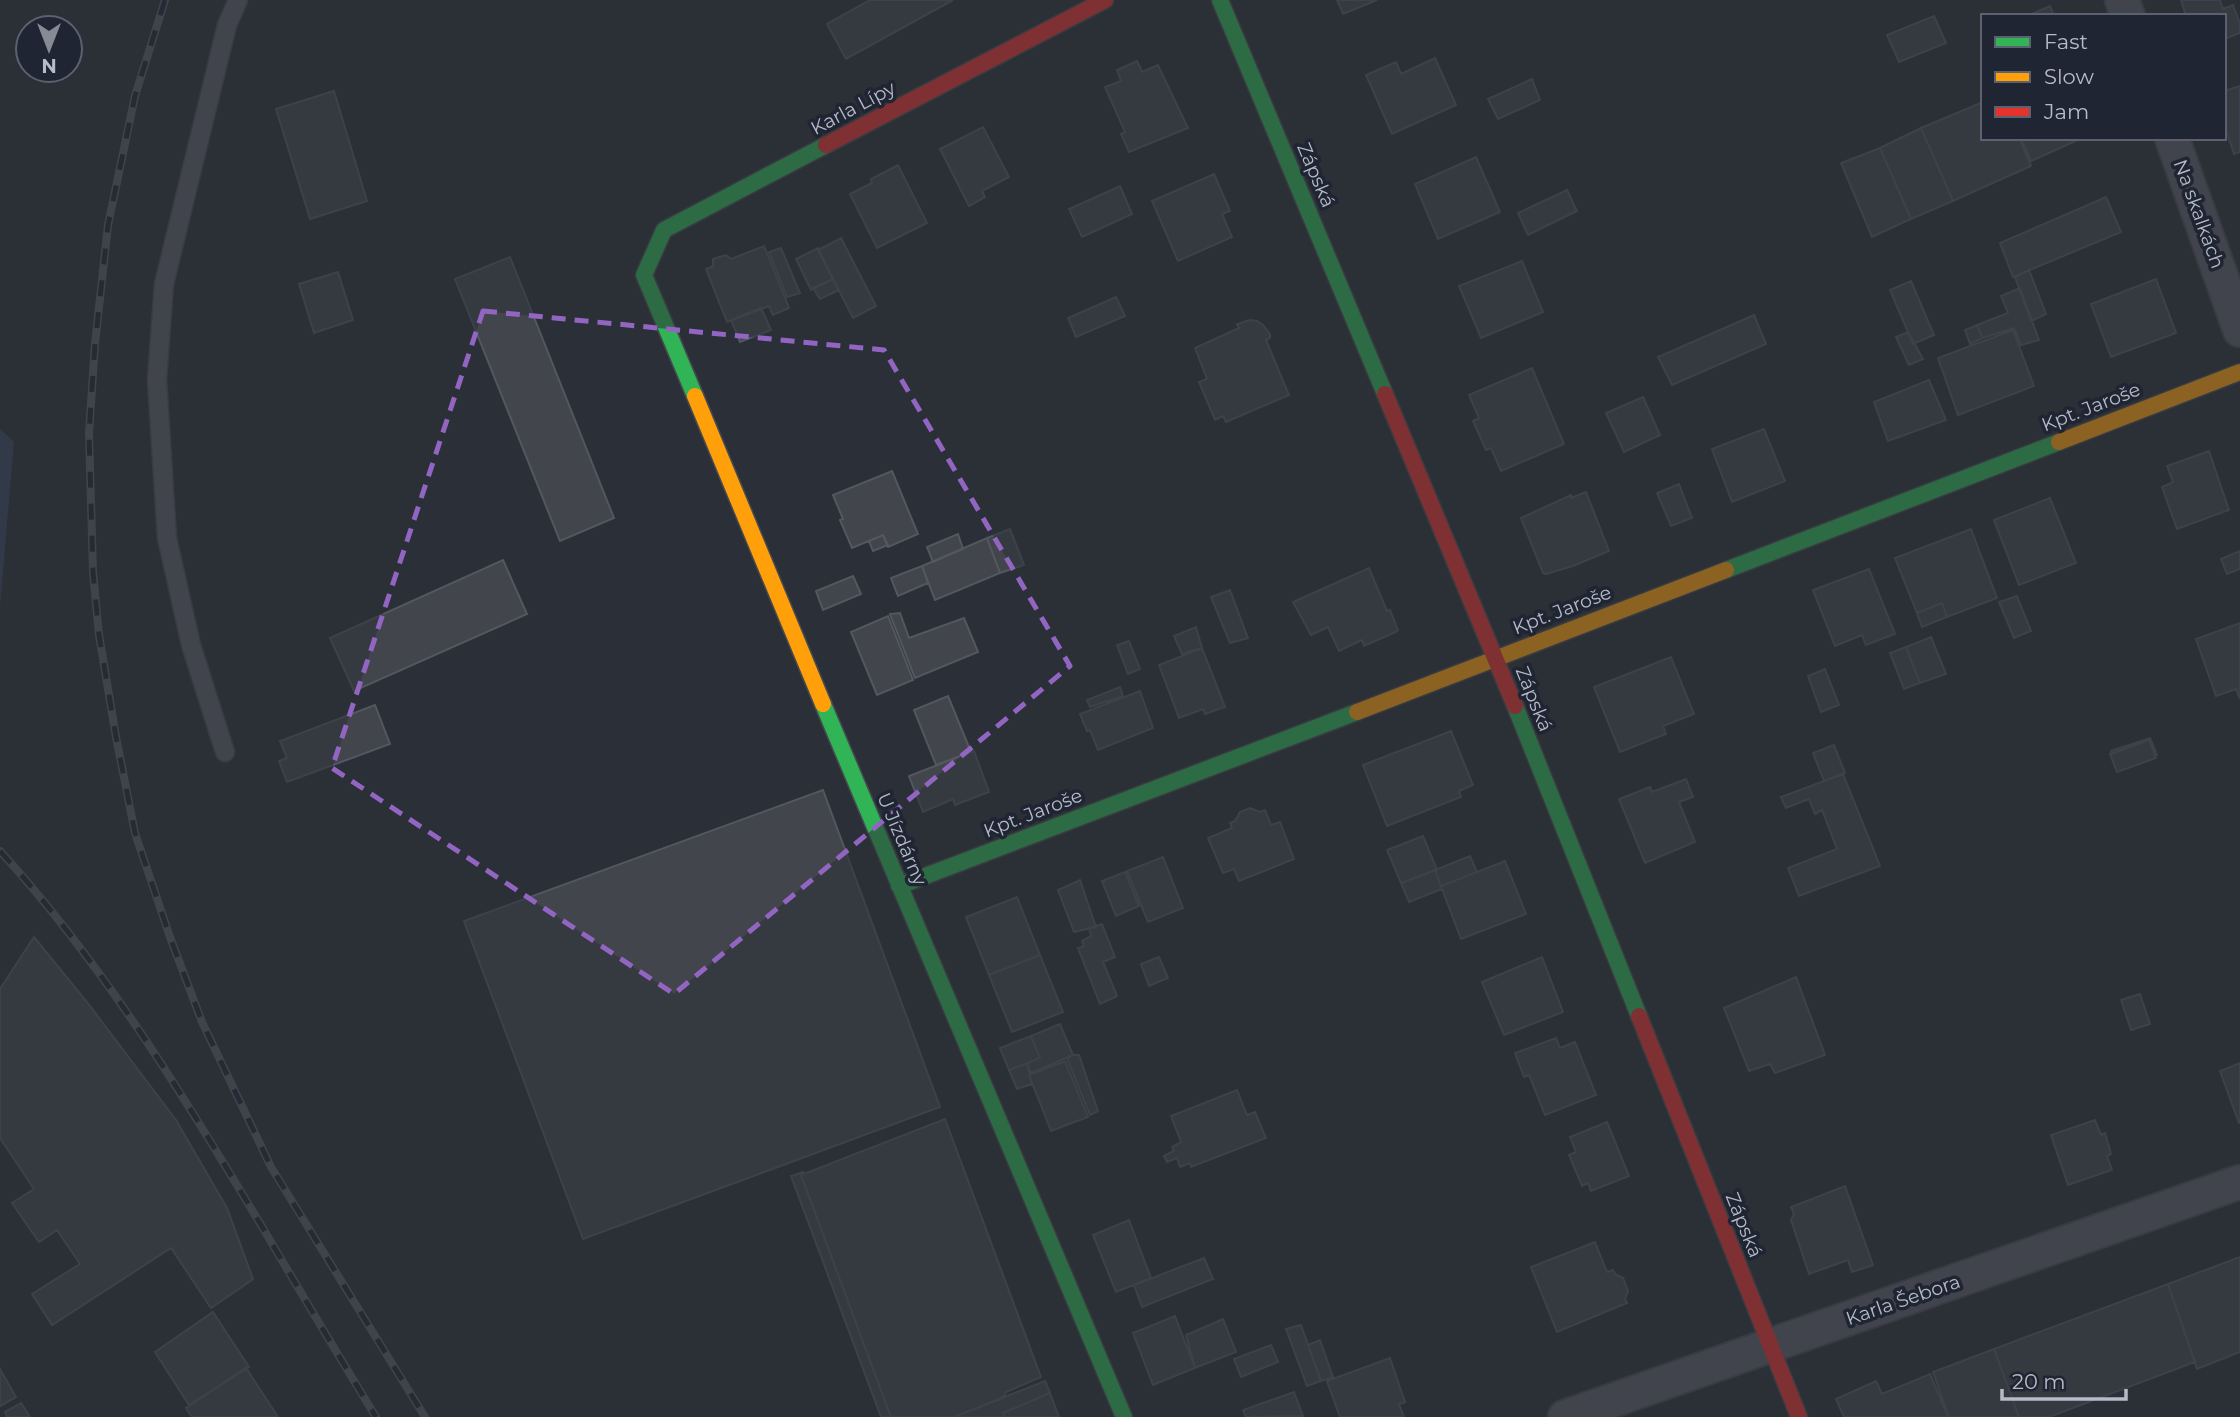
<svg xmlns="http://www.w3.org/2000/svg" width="2240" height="1417" font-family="Montserrat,sans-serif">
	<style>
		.water { fill: #3b4860 }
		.building { fill: #42454c; stroke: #53575f; stroke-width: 2 }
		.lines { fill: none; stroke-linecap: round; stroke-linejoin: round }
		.lane-casing { stroke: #474a50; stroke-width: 21 }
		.street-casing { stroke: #474a50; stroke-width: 37 }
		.fast-casing { stroke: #474a50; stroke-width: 19 }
		.slow-casing { stroke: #474a50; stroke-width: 19 }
		.jam-casing { stroke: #474a50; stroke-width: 19 }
		.lane { stroke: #5b5e66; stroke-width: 18 }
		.street { stroke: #5b5e66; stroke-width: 33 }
		.fast { stroke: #30b455; stroke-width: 16 }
		.slow { stroke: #ff9f0a; stroke-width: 16 }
		.jam { stroke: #e5322d; stroke-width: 16 }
		.rail-casing { stroke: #595d63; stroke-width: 8 }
		.rail { stroke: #1f2532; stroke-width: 5; stroke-dasharray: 16; stroke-linecap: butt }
		.marked { fill: none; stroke: #9365c3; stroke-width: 5; stroke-dasharray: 14 9; stroke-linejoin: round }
		.labels { text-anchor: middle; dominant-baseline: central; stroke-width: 7; stroke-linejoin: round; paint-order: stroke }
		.street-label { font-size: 19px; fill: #b6bbc8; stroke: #1f2532 }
	</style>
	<rect width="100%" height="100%" fill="#2b2f37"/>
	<path class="water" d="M0,429L14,442L0,606Z"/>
	<path class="building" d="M870,0H953L846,59L827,24Z
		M1337,0H1377L1343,14Z
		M2181,0H2220L2223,9L2233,5L2240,24V33L2224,39V16H2186Z
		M2050,6L2054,16H2027Z
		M1934,16L1946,43L1899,62L1887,35Z
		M1435,58L1456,105L1392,134L1366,75L1396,62L1401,74Z
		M1137,61L1142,72L1158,65L1188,128L1129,152L1121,134L1125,132L1105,87L1121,81L1117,70Z
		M1532,79L1540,100L1498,119L1488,99Z
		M2240,86V152L2234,154L2224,124V91Z
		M334,91L367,201L310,219L276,109Z
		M1983,102V138H2019L2031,166L1953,201L1921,128Z
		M983,127L1009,177L982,191L985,197L969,206L940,149Z
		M1923,127L1921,128L1953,201L1911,219L1880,148Z
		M2021,138H2082L2031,161Z
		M1880,148L1911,219L1872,237L1841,163Z
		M1476,157L1500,212L1438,239L1415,184Z
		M898,165L927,223L877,248L850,194L872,183L871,179Z
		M1214,174L1230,211L1222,214L1232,237L1178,261L1152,201Z
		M1120,186L1132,214L1082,237L1069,209Z
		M1567,190L1577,211L1528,235L1518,213Z
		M2106,197L2121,232L2013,277L2000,243Z
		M841,238L876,306L853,318L818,250Z
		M764,246L789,308L773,315L769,306L727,322L706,269L713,266V259L726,255L731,259Z
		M781,248L800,293L787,297L769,252Z
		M818,248L833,279L811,290L796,259Z
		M510,257L614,518L560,541L455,279Z
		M1522,261L1543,312L1481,338L1459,286Z
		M2029,270L2046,314L2031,321L2015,277Z
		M338,272L353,320L314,333L299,284Z
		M833,279L839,290L820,299L813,288Z
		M2156,279L2176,333L2111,357L2091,304Z
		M1911,281L1934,335L1913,344L1890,290Z
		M2020,288L2039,340L2021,345L2014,328L1983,338L1977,325L2008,313L2001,296Z
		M1116,297L1125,316L1076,337L1068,318Z
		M761,308L771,330L740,342L731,320Z
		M1754,315L1766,344L1672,385L1658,357Z
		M1250,320L1257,321L1263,325L1270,334V338L1266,340L1289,395L1226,422L1223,416L1215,420L1199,382L1207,379L1195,348L1239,328L1237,324Z
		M1977,325L1983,338L1970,344L1965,330Z
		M2013,330L2034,386L1958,415L1938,358Z
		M1908,332L1923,359L1909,365L1896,337Z
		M1532,368L1564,444L1501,471L1491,448L1486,450L1473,421L1479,418L1469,395Z
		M1929,380L1946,420L1888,441L1874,402Z
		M1643,397L1660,435L1624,452L1606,413Z
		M1764,429L1785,481L1732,502L1712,449Z
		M2209,451L2229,510L2177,529L2162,487L2173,482L2167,466Z
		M892,471L918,534L888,547L883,535L852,548L840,520L843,519L833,495Z
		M1679,484L1692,518L1671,526L1657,493Z
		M1586,492L1609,551L1573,566L1546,574L1543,573L1521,518L1571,495V498Z
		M2050,498L2076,563L2019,585L1994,520Z
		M1010,529L1024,565L1000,573L987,538Z
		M1971,529L1997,598L1947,617L1942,603L1917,613L1895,558Z
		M958,534L963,549L933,562L927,547Z
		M883,535L888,545L873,551L869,541Z
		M987,538L1000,573L935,600L922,566Z
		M2240,551V569L2227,574L2221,559Z
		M503,560L527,614L354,691L330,638Z
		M922,566L928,583L898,596L891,578Z
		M1369,568L1387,611L1390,610L1398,630L1396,632L1364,646L1362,640L1339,651L1328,627L1311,635L1293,602Z
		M1869,569L1895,634L1866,645L1862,635L1835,646L1813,590Z
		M853,576L861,594L823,610L816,591Z
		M1230,590L1248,638L1230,643L1211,597Z
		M2017,596L2031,631L2014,638L1999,602Z
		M1942,603L1947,617L1922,627L1917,613Z
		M900,613L909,638L964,618L978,652L915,678L890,614Z
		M888,616L913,680L877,695L851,632Z
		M2240,623V699L2236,689L2216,696L2196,639Z
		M1196,627L1202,648L1182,654L1174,636Z
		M1931,637L1946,674L1920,683L1906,647Z
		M1129,641L1140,669L1128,674L1117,645Z
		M1906,647L1920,683L1904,689L1890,653Z
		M1202,648L1225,707L1205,714L1203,709L1179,718L1159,665Z
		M1671,657L1694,714L1663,726L1666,734L1620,752L1594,687Z
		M1825,669L1839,705L1821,712L1808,676Z
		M1120,687L1123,696L1090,707L1087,700Z
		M1140,691L1153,728L1098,750L1090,730L1087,731L1080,714Z
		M948,696L971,752L936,765L914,710Z
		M375,705L390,744L287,782L279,761L287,758L280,741Z
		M1451,731L1473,785L1459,791L1461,797L1387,826L1363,765Z
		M2150,738L2157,755L2155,756L2149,740L2112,754L2111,751Z
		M2149,740L2156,758L2117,772L2110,754Z
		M1834,745L1845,773L1824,781L1813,753Z
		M974,751L989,792L955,805L953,799L923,812L909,776Z
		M1843,774L1880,866L1799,896L1788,868L1837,849L1822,810L1815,814L1809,799L1786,808L1781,797Z
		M1686,779L1693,797L1679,802L1695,842L1645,863L1619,799L1650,787L1652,792Z
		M823,790L940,1107L583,1239L464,921Z
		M1250,808L1260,812L1265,810L1271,825L1280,822L1294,859L1239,881L1234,869L1223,873L1208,838L1232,828L1230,823L1235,821L1240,812Z
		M1423,836L1437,870L1401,883L1387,850Z
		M1470,856L1477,872L1441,886L1435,870Z
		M1163,857L1183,908L1148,922L1127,871Z
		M1505,861L1526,914L1461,939L1441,886Z
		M1435,870L1442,889L1409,902L1401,883Z
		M1125,872L1139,906L1116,916L1102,881Z
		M1080,880L1096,927L1074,932L1058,890Z
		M1017,897L1040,955L989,975L966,917Z
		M1102,924L1115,957L1103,962L1117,996L1100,1004L1078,948L1084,946L1082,941L1091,936L1089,928Z
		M34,937L87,1002L176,1120L227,1208L253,1279L211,1308L171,1248L52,1325L32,1294L80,1264L57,1230L39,1242L12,1203L34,1189L0,1138V989Z
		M1040,955L1063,1012L1012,1032L989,975Z
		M1159,957L1168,978L1149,986L1141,964Z
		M1542,957L1563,1012L1504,1035L1482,982Z
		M1796,977L1825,1055L1775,1073L1770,1064L1749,1071L1724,1008Z
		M2140,994L2150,1024L2131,1030L2121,1000Z
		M1060,1024L1073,1055L1031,1073L1027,1063L1040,1058L1031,1036Z
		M1031,1036L1040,1058L1009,1070L1000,1048Z
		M1556,1038L1560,1048L1575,1042L1596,1095L1545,1115L1529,1075L1524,1077L1515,1053Z
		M1073,1055H1079L1098,1111L1090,1115L1067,1059Z
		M1065,1061L1088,1117L1051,1131L1029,1075Z
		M1027,1063L1032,1084L1017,1089L1009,1070Z
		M2240,1063V1123H2239L2220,1071Z
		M1237,1090L1247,1115L1255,1112L1266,1138L1191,1167L1190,1163L1180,1167L1177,1158L1167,1162L1164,1156L1174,1151L1172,1147L1181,1142L1171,1116Z
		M945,1119L1041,1377L1006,1392L1003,1398L954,1417H891L801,1175Z
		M2095,1120L2101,1135L2105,1133L2111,1154L2107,1156L2112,1170L2068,1185L2051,1135Z
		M1607,1122L1629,1176L1591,1191L1588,1183L1582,1186L1569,1155L1576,1152L1570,1137Z
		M803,1172L804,1174L801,1175L891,1417H881L791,1176Z
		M1845,1186L1873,1265L1852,1272L1848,1260L1809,1274L1791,1220L1794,1214L1791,1207Z
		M1129,1220L1151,1278L1116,1292L1093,1235Z
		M1595,1242L1607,1272L1613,1270L1615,1274L1623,1278L1628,1291L1625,1299L1627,1303L1557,1332L1531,1267Z
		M2240,1257V1352L2197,1369L2168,1284Z
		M1204,1258L1213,1279L1142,1307L1134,1285Z
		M2168,1284L2195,1362L2049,1417H2019L1994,1349Z
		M213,1312L249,1367L189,1405L155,1352Z
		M1175,1316L1195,1368L1153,1385L1133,1333Z
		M1223,1319L1236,1352L1195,1368L1186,1335Z
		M1301,1325L1321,1381L1307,1386L1286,1329Z
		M1320,1340L1333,1377L1321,1381L1308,1345Z
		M1271,1345L1278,1362L1241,1377L1234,1359Z
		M1994,1349L2019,1417H1949L1933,1372Z
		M1390,1358L1405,1402L1399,1404L1404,1417H1340L1327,1381Z
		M246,1368L278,1417H192L186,1408Z
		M0,1369L16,1397L0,1406Z
		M1930,1374L1948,1417H1844L1836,1399L1876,1381L1882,1394Z
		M1045,1381L1050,1393L1003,1413L1005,1417H954Z
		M1294,1392L1303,1416L1246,1417L1243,1410Z
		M1050,1393L1059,1417H1005L1003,1413Z
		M21,1403L30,1417H7L5,1412Z"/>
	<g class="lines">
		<defs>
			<path id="lane" d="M225,752L191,645L167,538L157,380L164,284L227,25L238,0"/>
			<path id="street" d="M2122,0L2128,16
				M2172,138L2240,330
				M1565,1417L2240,1182"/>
			<path id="fast" d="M1220,0L1385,394
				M695,396L644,275L664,230L826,145
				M1726,570L2059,442
				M823,704L1124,1417
				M1515,706L1639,1016
				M899,886L1357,712"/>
			<path id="slow" d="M695,396L823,704
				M2059,442L2240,372
				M1357,712L1726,570"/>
			<path id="jam" d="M826,145L1105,0
				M1385,394L1515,706
				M1639,1016L1799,1417"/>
		</defs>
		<use href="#lane" class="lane-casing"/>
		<use href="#street" class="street-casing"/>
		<use href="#fast" class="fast-casing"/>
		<use href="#slow" class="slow-casing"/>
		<use href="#jam" class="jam-casing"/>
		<use href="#lane" class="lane"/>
		<use href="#street" class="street"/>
		<use href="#fast" class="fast"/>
		<use href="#slow" class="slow"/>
		<use href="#jam" class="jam"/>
		<defs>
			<path id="rail" d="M165,0L135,96L108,225L95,344L89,433L93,572L99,635L116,737L135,833L170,937L202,1022L271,1167L425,1417
				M0,851C104,965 185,1098 264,1230C301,1293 338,1355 376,1417"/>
		</defs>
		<use href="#rail" class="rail-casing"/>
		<use href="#rail" class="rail"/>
	</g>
	<path d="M0 0H2240V1417H0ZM483,311L884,350L1070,666L674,994L332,768Z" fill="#2b2f37" fill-opacity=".55" fill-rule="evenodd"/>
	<path class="marked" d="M483,311L884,350L1070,666L674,994L332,768Z"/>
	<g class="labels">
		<g class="street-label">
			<text transform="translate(853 108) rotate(-28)">Karla Lípy</text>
			<text transform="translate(1316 175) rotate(67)">Zápská</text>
			<text transform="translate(2199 214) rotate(70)">Na skalkách</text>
			<text transform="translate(2091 407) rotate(-21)">Kpt. Jaroše</text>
			<text transform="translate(1562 610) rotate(-21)">Kpt. Jaroše</text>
			<text transform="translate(1534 699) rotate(68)">Zápská</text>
			<text transform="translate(1033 813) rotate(-21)">Kpt. Jaroše</text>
			<text transform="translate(902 839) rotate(67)">U Jízdárny</text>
			<text transform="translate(1744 1225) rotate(68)">Zápská</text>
			<text transform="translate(1903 1300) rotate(-19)">Karla Šebora</text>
		</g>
	</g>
	<rect x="1981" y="14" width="245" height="126" fill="#1f2532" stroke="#5b616e" stroke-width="2"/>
	<rect x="1995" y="37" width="35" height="10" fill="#30b455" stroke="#5b616e" stroke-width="2"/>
	<text x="2044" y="49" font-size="21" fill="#b6bbc8">Fast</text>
	<rect x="1995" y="72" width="35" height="10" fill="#ff9f0a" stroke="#5b616e" stroke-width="2"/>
	<text x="2044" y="84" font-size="21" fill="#b6bbc8">Slow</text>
	<rect x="1995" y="107" width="35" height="10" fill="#e5322d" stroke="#5b616e" stroke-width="2"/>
	<text x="2044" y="119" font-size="21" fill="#b6bbc8">Jam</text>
	<g transform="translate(49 49) rotate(180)"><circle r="33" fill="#1f2532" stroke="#5b616e" stroke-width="2"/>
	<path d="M0-5L12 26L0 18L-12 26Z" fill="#858a95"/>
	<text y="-10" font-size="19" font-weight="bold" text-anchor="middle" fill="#b6bbc8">N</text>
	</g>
	<path d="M2002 1389v10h124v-10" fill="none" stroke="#b6bbc8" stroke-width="3.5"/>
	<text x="2012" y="1389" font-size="21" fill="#b6bbc8" stroke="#1f2532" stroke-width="5" paint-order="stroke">20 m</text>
</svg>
